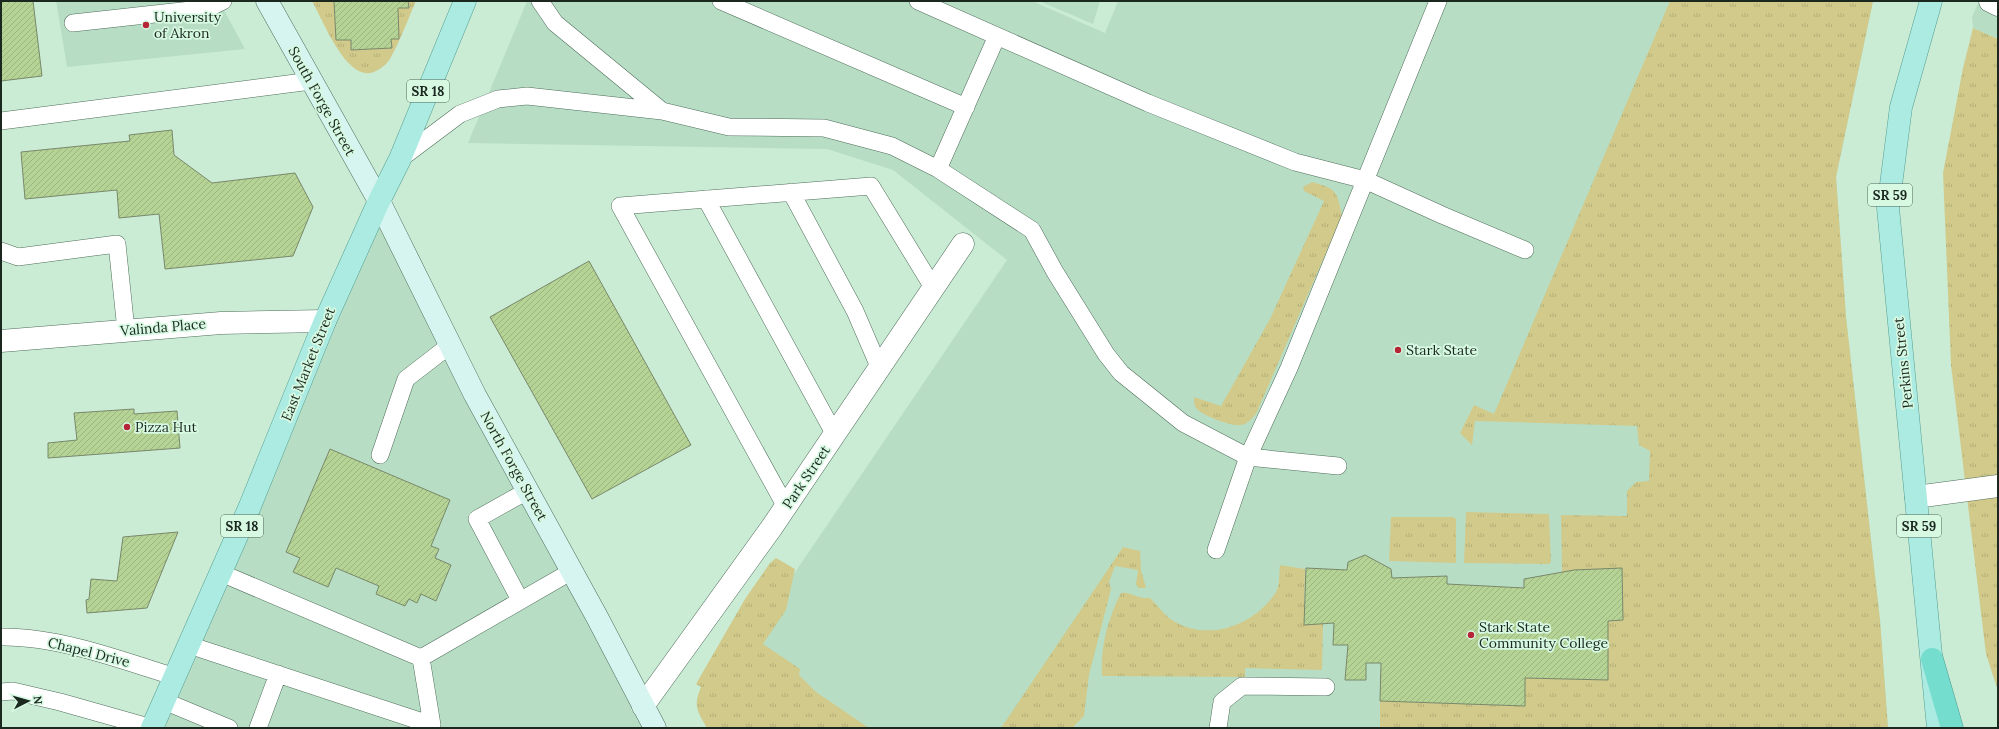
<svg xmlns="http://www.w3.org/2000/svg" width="1999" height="729" font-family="Lora,serif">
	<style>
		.built { fill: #b7dec5 }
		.grass { fill: url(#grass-tufts) }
		.building { fill: url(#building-hatch); stroke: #79886a }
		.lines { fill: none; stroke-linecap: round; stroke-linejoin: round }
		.lane-casing { stroke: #4f6d5a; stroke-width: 18 }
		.street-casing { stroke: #4f6d5a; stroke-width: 23 }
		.secondary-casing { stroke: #4f6d5a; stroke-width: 23 }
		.primary-casing { stroke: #569e91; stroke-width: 23 }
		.highway-casing { stroke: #569e91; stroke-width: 23 }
		.lane { stroke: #fff; stroke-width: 17 }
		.street { stroke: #fff; stroke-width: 22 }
		.secondary { stroke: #d6f5f0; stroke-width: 22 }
		.primary { stroke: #acebe2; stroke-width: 22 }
		.highway { stroke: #75ddce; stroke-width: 22 }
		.poi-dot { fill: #b62536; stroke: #d7f9e2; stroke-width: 1.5 }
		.labels { text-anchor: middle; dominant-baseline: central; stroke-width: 3.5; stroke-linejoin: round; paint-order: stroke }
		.shield { fill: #d7f9e2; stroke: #53675a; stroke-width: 1 }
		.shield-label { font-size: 13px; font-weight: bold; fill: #1b2820 }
		.poi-label { font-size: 14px; fill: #1b2820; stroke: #d7f9e2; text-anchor: start }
		.street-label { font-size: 14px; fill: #1b2820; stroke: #d7f9e2 }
	</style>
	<defs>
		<pattern id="grass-tufts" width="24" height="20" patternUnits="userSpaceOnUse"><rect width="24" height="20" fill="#d1ca8b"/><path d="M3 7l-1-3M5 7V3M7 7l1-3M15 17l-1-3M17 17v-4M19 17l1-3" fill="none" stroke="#b3ae78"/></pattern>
		<pattern id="building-hatch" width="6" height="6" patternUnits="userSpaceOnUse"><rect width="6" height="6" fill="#b5d395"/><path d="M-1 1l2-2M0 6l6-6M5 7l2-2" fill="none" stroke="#9bb580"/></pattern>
	</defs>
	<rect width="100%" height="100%" fill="#caecd5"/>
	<path class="built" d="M56,1H219L245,49L67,67Z
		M527,1H1032L1105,33L1118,1H1873L1836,177L1846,317L1880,620L1888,728H709L783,590L1007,260L893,170L827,149L468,143Z
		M1039,1H1100L1093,24Z
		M1979,1H1998V39L1973,28L1972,17Z
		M380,218L650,728H159Z"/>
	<path class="grass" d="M312,1H334L351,40V50L392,48L391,39L398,8H409L408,1H416C408,19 401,39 391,57C388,63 382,68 376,71C348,86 323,20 312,1Z
		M1670,1H1873L1836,177L1846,317L1880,620L1888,728H1380V701L1525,706V678L1608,679V621L1623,620L1622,568L1562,572L1561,515L1627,516V491L1636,482L1649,481L1650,451L1639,445L1637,426L1475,421L1472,445L1460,433L1474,405L1494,414Z
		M1973,28L1998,39V691L1986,654L1951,365L1943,173L1963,68Z
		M1312,182C1337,189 1337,191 1342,216L1256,414C1251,419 1248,424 1241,425C1233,427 1203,416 1197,409C1194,406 1194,402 1194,397L1221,406L1270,319L1324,201L1304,191L1303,187Z
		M1466,512L1549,514L1551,562L1549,564L1464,563Z
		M1391,517H1453L1456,519V563L1389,561Z
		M1123,547L1140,551L1141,570L1146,588H1138L1136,584L1138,570L1115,566L1109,582L1111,589L1089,675L1084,716L1074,726L1075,728H1001Z
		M776,558L795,569L786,610L763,644L800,669L799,675L816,692L869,728H707C697,711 693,706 701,687L696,684L745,599L770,563Z
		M1280,565L1305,569L1304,624H1323L1322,670L1245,668V677L1102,676C1100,648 1108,618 1121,593C1130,591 1137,599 1150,598C1156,604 1162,612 1169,618C1205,644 1254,626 1276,592C1280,586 1279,573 1280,565Z"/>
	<path class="building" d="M1,1H33L42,76L1,81Z
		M334,1H408L409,8H398L399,39H391L392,48L351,50V40H336Z
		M172,130L174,155L212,183L295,173L313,207L293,256L165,269L159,214L119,218L117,190L25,199L21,152L130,141L129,135Z
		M589,261L691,445L592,499L490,317Z
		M134,409V414L177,411L180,448L48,458V443L77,440L74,413Z
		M330,449L450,500L431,546L439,549L435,558L451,565L436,601L421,594L417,603L409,599L405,606L376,594L379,586L336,568L328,587L293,572L300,558L286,552Z
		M178,532L147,608L87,613L86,600L89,599L91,579L117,581L123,537Z
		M1365,555L1391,569L1392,578L1447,576V584L1524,588V579L1574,570L1622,568L1623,620L1608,621V680L1525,678V706L1380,701L1381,663H1366V680H1345L1348,645H1333L1334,623L1304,625L1306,568L1347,570L1348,562Z"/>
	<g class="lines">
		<defs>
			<path id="lane" d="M540,1L555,23L662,111
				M721,1L966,107
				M918,1L1148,103L1295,162L1365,180L1442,215L1525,250
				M73,23L209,8L223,1
				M1,121L311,81
				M400,159L460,114L498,99L527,96L662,111L729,127L824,128L892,146L938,169L1032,230L1055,272L1106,354L1121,373L1183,423L1248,457L1338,466
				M938,169L997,36
				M791,192L855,311L880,369
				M706,199L835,435
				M1,251L18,257L117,244L126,330
				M380,455L406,379L450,345
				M786,507L620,206L871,186L934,289
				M1216,550L1248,457L1289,368L1438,1
				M221,573L421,658
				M520,600L477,519L527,491
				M1,637C57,636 122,660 175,677
				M189,645L432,725L421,658L572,571
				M1,692L13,691L60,702L152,728
				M164,701L229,728
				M258,728L278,674
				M1218,728L1222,702L1242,686L1326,687"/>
			<path id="street" d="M1990,1L1998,5
				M1,341L221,323L325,321
				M1916,497L1998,486
				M643,706L772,527L963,244"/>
			<path id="secondary" d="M267,1L379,201L475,395L597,617L655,728"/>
			<path id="primary" d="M1931,1L1901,107L1888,208L1938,728
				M152,728L250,506L325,321L379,201L400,159L465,1"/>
			<path id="highway" d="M1932,659L1952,728"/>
		</defs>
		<use href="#lane" class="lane-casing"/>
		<use href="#street" class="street-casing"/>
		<use href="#secondary" class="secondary-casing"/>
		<use href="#primary" class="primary-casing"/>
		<use href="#highway" class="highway-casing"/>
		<use href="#lane" class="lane"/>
		<use href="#street" class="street"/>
		<use href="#secondary" class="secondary"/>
		<use href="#primary" class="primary"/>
		<use href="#highway" class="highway"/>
	</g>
	<g class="poi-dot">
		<circle cx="146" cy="25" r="4"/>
		<circle cx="1398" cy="350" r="4"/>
		<circle cx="127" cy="427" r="4"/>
		<circle cx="1471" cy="635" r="4"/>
	</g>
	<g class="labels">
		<g class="shield">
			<rect x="407" y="80" width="42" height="22" rx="3"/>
			<rect x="1868" y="184" width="44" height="22" rx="3"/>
			<rect x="221" y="515" width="42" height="22" rx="3"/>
			<rect x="1897" y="515" width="44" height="22" rx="3"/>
		</g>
		<g class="shield-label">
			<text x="428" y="91">SR 18</text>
			<text x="1890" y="195">SR 59</text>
			<text x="242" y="526">SR 18</text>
			<text x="1919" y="526">SR 59</text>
		</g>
		<g class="poi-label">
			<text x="154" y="17">University<tspan x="154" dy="16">of Akron</tspan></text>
			<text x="1406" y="350">Stark State</text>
			<text x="135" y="427">Pizza Hut</text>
			<text x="1479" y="627">Stark State<tspan x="1479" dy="16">Community College</tspan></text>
		</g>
		<g class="street-label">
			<text transform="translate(322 101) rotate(61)">South Forge Street</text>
			<text transform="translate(163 327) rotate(-5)">Valinda Place</text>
			<text transform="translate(1903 363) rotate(-96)">Perkins Street</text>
			<text transform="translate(308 364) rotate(-68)">East Market Street</text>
			<text transform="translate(514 466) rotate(61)">North Forge Street</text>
			<text transform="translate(806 477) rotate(-56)">Park Street</text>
			<text transform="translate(89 652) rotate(14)">Chapel Drive</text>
		</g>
	</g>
	<rect width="1999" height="729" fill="none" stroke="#1b2820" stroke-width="4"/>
	<g transform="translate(28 701) rotate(84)" stroke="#d7f9e2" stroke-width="3" paint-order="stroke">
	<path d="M0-3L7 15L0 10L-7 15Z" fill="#1b2820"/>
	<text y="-6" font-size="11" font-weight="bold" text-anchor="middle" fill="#1b2820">N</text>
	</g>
</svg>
